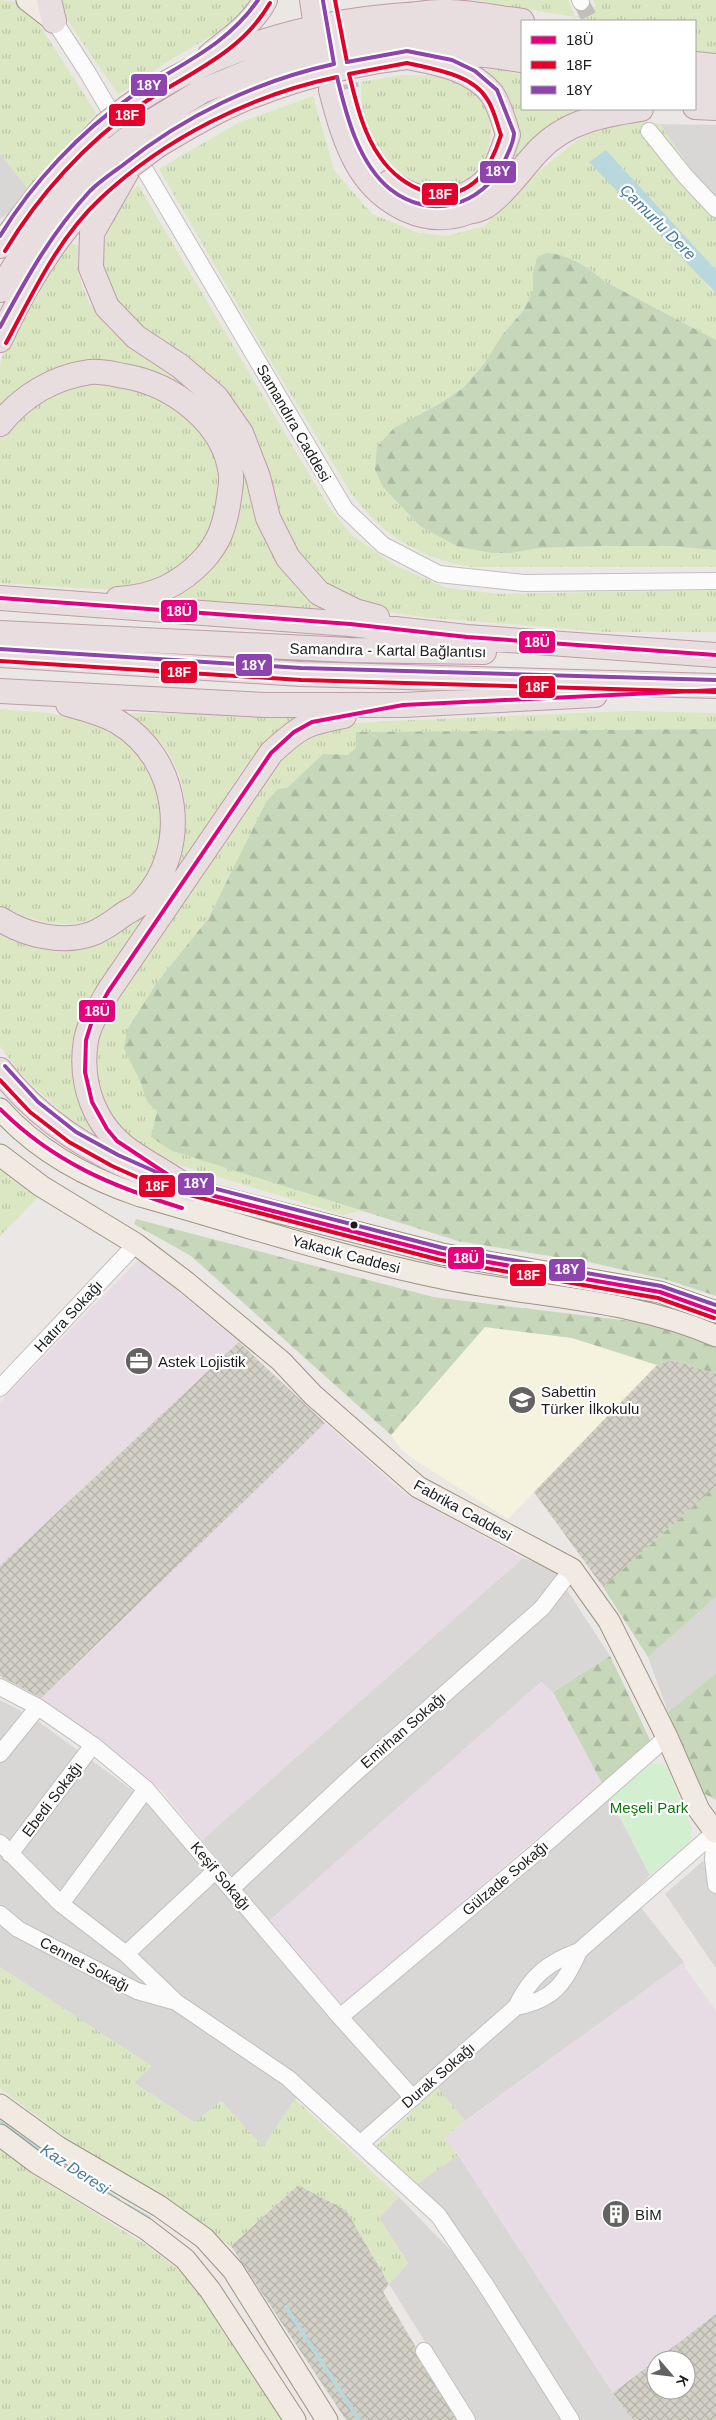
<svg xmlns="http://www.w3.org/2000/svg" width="716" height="2420" font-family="Helvetica,sans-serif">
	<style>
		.residential { fill: #d9d7d6 }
		.industrial { fill: #e8dce4 }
		.education { fill: #f5f2de }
		.religious { fill: #d8d7d6 }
		.construction { fill: url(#construction-cross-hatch); fill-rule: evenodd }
		.grass { fill: url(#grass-tufts) }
		.forest { fill: url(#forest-firs) }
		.park { fill: #d2f0cf }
		.water { fill: #b8d8dd }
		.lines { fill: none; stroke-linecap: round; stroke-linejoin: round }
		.stream { stroke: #b8d8dd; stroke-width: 4 }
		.minor-tunnel { stroke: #c1bebc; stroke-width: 16; stroke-dasharray: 16 8; stroke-linecap: butt }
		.highway-tunnel { stroke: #c1bebc; stroke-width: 24; stroke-dasharray: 24 12; stroke-linecap: butt }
		.minor-casing { stroke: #c1c0bf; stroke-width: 18 }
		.major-casing { stroke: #9f9382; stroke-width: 23 }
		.highway-casing { stroke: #be9ca9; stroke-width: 26 }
		.minor { stroke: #fcfbfb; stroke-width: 16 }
		.major { stroke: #f0eae3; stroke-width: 21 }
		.highway { stroke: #e8dee0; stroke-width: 24 }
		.highway-bridge-casing { stroke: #be9ca9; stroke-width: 26; stroke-linecap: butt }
		.highway-bridge { stroke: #e8dee0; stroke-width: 24 }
		.bus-1-casing { stroke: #fff; stroke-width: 8 }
		.bus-2-casing { stroke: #fff; stroke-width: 8 }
		.bus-3-casing { stroke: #fff; stroke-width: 8 }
		.bus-1 { stroke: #e5007d; stroke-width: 4 }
		.bus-2 { stroke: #e4002b; stroke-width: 4 }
		.bus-3 { stroke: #8e44ad; stroke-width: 4 }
		.bus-dot { fill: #1c1c1c; stroke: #fff; stroke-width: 2 }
		.labels { text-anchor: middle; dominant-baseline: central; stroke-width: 4.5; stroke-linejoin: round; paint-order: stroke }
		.street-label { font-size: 15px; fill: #1c1c1c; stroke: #fff }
		.poi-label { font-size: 15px; fill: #1c1c1c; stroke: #fff; text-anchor: start }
		.park-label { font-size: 15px; fill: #0e750e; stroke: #fff }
		.water-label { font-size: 16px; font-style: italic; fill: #487ba0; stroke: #fff }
		.line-badge { stroke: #fff; stroke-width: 2 }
		.badge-label { font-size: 14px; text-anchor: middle; font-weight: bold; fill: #fff }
	</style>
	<defs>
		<pattern id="construction-cross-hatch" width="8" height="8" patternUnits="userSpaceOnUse" patternTransform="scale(1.25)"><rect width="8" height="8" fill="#d3d1c6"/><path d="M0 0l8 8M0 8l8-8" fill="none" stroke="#b5b3aa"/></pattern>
		<pattern id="grass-tufts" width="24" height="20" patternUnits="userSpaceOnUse" patternTransform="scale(1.25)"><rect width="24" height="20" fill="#dae7c2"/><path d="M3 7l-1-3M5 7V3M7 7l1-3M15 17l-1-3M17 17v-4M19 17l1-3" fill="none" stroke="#bac6a6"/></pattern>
		<pattern id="forest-firs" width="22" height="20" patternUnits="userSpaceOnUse" patternTransform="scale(1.25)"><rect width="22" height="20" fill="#c7d8ba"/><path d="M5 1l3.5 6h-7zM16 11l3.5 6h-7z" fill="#aab99f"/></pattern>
	</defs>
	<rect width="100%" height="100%" fill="#eae7e4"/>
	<path class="residential" d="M660,124L716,125V199L704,188Z
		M0,153L29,190L9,213L0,219Z
		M523,1558L554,1570L610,1656L553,1692L541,1682L269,1921L202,1840Z
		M0,1700L31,1716L147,1801L284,1965L402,2098L360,2136L304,2089L295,2100L263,2147L221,2101L195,2123L134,2083L151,2066L0,1967Z
		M608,1795L650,1875L631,1895L684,1962L465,2121L430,2079L409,2091L348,2018Z
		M458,2155L613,2393L633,2420H577L414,2186Z
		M399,2197L460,2260L562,2420H474L389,2284L408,2263L379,2218Z"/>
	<path class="industrial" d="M139,1259L239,1342L0,1566V1402Z
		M325,1423L404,1493L523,1558L202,1840L163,1792L41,1698Z
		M541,1682L553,1692L602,1783L342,2005L269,1921Z
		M684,1962L686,1969L716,2011V2314L613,2393L458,2155L443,2138Z"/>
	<path class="education" d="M484,1327L572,1338L657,1365L508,1519L413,1459L400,1448L391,1435Z"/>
	<path class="religious" d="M716,1597V1673L668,1712L648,1657Z
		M703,1861L716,1867V1968L665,1894Z"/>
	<path class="construction" d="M239,1342L325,1423L41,1698L0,1676V1566Z
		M673,1360L716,1374V1486L603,1587L534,1492L657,1365Z
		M298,2185L346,2210L389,2284L383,2292L433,2376L462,2420H346L231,2246Z
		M716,2314V2420H633L613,2393ZM656,2360H686V2390H656Z"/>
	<path class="grass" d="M0,0L16,2L35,18L96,113L29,190L0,153Z
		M58,0H256C231,28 198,43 167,62C150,73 136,85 118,94L59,8Z
		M475,0H568L575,17L596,6L593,0H716V53L695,55V21H589L574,17Z
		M494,69L522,73V109H592L501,176V89L483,70Z
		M402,75C418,76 437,75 452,78C532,100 477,237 395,170C367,148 361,116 361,82Z
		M313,96L334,170L372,214L419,233L447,236L485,226L508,197L572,144L601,125L636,120L660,124L704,188L716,199V270L606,150L710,289L716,293V340L604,281C586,265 563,248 537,257L533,274V291L523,311L502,335L484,364L463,388L441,403L394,428L383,487L421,527L510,553L539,548L597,546H670L716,550V567H471C418,557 383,536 351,493L268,357L159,169L238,123Z
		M138,185L328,506L353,536L396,566L447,588L500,594L716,590V632H606L422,617L363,608L330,589L302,563L282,527L247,421L205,373L166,341L137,324L114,299L102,267L106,232L118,205Z
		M71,243L78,246V273L89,303L110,330L150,361L177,375L213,406L248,478L332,610L168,601L192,587L212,569L209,565L227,439L119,366L0,410C0,396 0,381 0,367C4,335 51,270 71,243Z
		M94,380L163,396L202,430L214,453L221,480L212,535L167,580L116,590L0,583V439L8,425L57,388Z
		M0,709L48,713L90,721L116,733L137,750L162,795L164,834L148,881L118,907L99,918L72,924L45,922L24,916L0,905Z
		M631,711L716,713V729L356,732V748L348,756L323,754L287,788L266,802L208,919L158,981L141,1083L147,1102L157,1111L172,1151L361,1211L343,1215L150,1156L109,1119L93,1073L102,1023L251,794L301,740L347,724L389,721Z
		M130,713L305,715L272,735L243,769L175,873C190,829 192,780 160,742C152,731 140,722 130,713Z
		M152,906L106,975L80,1024L102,1137L70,1120L22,1076L0,1046V925L29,942Z
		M0,1163L39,1196L0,1236Z
		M0,1967L152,2066L134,2083L194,2123L221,2101L263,2147L295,2099L399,2197L379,2218L408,2263L389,2284L346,2210L298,2185L231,2246L55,2130L0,2088Z
		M437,2087L465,2121L444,2138L458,2155L414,2186L375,2147Z
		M0,2149L42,2180L146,2245L186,2275L223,2325L283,2420H0Z"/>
	<path class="forest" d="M547,253C570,255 587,266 604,281L716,340V550L670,546H597L539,548L511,553H492L459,547L421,527L383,487L375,470L377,447L394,428L441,403L463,388L484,364L502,335L523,311L533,291V274L537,257Z
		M716,729V1296L668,1280L593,1263L458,1241L172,1151L151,1137L157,1111L147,1102L141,1083L124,1049L127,1030L158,981L208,919L266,802L278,789L287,788L323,754L348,755L356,748V732Z
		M136,1219L433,1297L638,1322L706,1339L716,1344V1374L673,1360L657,1365L572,1338L485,1327L391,1435L191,1256L134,1224Z
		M716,1486V1597L648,1657L603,1587Z
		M610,1656L651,1742L602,1783L553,1692Z
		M716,1673V1800L701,1792L668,1712Z"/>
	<path class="park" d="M652,1764H662L667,1769L692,1829L689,1843L650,1875L608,1795Z"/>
	<path class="water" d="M606,150L716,270V293L589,162Z"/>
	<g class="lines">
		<path class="stream" d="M0,2120L25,2139L118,2200
			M124,2204L149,2218
			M286,2307L359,2420"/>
		<path class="minor-tunnel" d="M581,2L591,21"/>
		<path class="highway-tunnel" d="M339,49L347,89"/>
		<defs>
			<path id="minor" d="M580,0L581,2
				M49,13L86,70L345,509L383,545L439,574L524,583L716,581
				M649,131L686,177L716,209
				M0,1388L136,1244
				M0,1687L38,1707L93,1745L146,1789L340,2017L413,2098
				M0,1754L38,1707
				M715,1832L713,1859L716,1885
				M0,1843L61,1904L126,1954L176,2002L288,2078L438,2215L485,2284L571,2420
				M10,1854L93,1745
				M231,1889L353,1775L542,1608L572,1569
				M61,1904L146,1789
				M0,1914L18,1929L137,1991L173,2001
				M126,1954L215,1871
				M516,2007C553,2000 565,1984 579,1951
				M340,2017L532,1856L667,1737
				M360,2144L516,2007C531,1976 547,1963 579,1951L715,1832
				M424,2351L467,2420"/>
			<path id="major" d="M27,0L54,21
				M0,1109C37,1151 88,1178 140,1196C237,1223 333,1255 432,1276C526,1297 627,1297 716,1336
				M0,1155L41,1186L136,1244L186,1282L281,1361L313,1395L418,1487L572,1569L609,1621L667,1737L699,1810L715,1832
				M191,1190L442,1254L660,1292L716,1312
				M0,2105L58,2147L159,2206L204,2238L233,2270L327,2420
				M0,2135L37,2163L146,2229L185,2259L210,2290L295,2420"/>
			<path id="highway" d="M49,0L54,21
				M312,0L315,20
				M210,55C229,39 254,23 265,0
				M695,64L716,66
				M695,84L716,86
				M331,90C338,117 345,143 359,167C382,205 427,228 468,212C474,211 481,209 486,206C504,194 523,167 538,151C566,121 603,115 641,109
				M128,107C208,51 308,22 405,15C420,14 436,11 451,12C474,13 499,18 522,21
				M695,107L716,108
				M141,128L202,91L263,66L332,46L381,37L443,32L522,42
				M158,145C183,130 208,115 235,103C307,72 390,53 469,54C487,54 505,58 522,60
				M130,166L92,233L91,268L107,307L136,337L180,366L216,397L241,433L258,477L268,518L288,558L319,593L355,611L377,617
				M390,182C415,201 446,207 474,190C478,187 483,184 486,180C498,167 502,151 508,135C504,122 500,106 492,94C471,68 437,63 407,57
				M0,246L42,191L104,126
				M0,290L29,243L61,203L116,148
				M0,340C27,280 65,219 117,177
				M0,424C22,396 54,377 90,372C101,371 113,374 124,376C172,384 225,422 231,475C232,484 229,495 228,505C224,527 219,542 204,559C180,585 153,597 118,599
				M0,598L350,624L467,637L716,655
				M0,633L349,650L484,652
				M0,655L301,674L716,686
				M0,691L265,705H403L595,695
				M0,919C25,935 62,944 91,934C103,930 114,921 124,914C130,910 138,907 143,901C191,848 180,759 118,722C103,713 85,709 68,704
				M0,1070C39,1121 91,1153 149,1176
				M191,1190C172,1176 150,1165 130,1151C94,1126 79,1083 86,1040C89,1023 100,1007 108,992L271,753C300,726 306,723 344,716"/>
		</defs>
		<use href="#minor" class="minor-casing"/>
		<use href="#major" class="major-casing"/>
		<use href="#highway" class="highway-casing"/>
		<use href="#minor" class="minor"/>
		<use href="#major" class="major"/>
		<use href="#highway" class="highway"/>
		<defs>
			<path id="highway-bridge" d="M104,126L128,107
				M116,148L141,128
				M130,166L158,145"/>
		</defs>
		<use href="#highway-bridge" class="highway-bridge-casing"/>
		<use href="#highway-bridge" class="highway-bridge"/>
		<defs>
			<path id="bus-1" d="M0,598L350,624L467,637L716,655
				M716,690L403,705L312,722L294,732L271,753L108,992L92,1021L86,1040L85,1072L92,1102L107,1129L117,1141L191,1190L442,1254L660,1292L716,1312
				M0,1109C53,1162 111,1186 182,1208"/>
			<path id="bus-2" d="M335,0L347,62
				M407,63C432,69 472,74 487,99C494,109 497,124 501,135C496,151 489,167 478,179C446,210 401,188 380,157C363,133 356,102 349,74Z
				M5,251C38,196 86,142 139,106C186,74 240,55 270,3
				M6,343C33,293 58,238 101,198C165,138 251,95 337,77
				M0,661L301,680L716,692
				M0,1080L30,1112L69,1142L112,1166L159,1187L440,1260L658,1298L714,1318"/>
			<path id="bus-3" d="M337,77C346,114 358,163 390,189C430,221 482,206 504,162C508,153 514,143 514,133L497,90L475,71L452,60L407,51L347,62
				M0,236C32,183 81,131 132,96C177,65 225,48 258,0
				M0,327C27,277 52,232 90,191C100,181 112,173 123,165C184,116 257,81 334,64L323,1
				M0,649L301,668L716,680
				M5,1066L38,1102L76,1132L118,1155L163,1175L443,1248L661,1286L716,1305"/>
		</defs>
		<use href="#bus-1" class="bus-1-casing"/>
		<use href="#bus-2" class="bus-2-casing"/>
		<use href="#bus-3" class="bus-3-casing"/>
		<use href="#bus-1" class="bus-1"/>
		<use href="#bus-2" class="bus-2"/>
		<use href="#bus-3" class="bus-3"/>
	</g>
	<defs>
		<symbol id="office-disc" viewBox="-11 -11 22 22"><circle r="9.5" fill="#646362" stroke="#fff"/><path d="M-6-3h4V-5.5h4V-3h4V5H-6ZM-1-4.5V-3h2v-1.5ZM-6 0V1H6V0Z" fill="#fff"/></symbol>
		<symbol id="school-disc" viewBox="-11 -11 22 22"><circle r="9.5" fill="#646362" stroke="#fff"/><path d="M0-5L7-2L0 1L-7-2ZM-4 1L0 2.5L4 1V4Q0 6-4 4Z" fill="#fff"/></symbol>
		<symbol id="building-disc" viewBox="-11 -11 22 22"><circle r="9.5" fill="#646362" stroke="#fff"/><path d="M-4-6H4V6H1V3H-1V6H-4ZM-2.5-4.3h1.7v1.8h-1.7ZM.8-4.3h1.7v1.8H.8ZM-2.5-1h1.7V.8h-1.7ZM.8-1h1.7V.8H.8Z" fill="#fff"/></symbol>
	</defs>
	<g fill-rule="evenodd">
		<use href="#office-disc" x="123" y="1345" width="32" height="32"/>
		<use href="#school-disc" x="506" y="1384" width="32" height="32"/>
		<use href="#building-disc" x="600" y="2198" width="32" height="32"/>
	</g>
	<circle class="bus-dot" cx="354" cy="1225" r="4.5"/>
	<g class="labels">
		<g class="street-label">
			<text transform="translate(294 423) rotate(60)">Samandıra Caddesi</text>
			<text transform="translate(388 650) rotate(1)">Samandıra - Kartal Bağlantısı</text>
			<text transform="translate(346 1254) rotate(15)">Yakacık Caddesi</text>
			<text transform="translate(68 1316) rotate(-47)">Hatıra Sokağı</text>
			<text transform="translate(463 1510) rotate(29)">Fabrika Caddesi</text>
			<text transform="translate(403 1730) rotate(-41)">Emirhan Sokağı</text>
			<text transform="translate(52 1799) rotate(-53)">Ebedi Sokağı</text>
			<text transform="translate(221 1876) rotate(50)">Keşif Sokağı</text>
			<text transform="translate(505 1878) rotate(-40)">Gülzade Sokağı</text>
			<text transform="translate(85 1964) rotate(28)">Cennet Sokağı</text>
			<text transform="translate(438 2075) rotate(-41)">Durak Sokağı</text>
		</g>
		<g class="poi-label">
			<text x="158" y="1361">Astek Lojistik</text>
			<text x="541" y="1391">Sabettin<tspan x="541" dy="17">Türker İlkokulu</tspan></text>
			<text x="635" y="2214">BİM</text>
		</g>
		<g class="park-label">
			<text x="649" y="1807">Meşeli Park</text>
		</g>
		<g class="water-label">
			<text transform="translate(658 222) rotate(45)">Çamurlu Dere</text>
			<text transform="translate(75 2169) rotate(33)">Kaz Deresi</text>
		</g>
	</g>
	<g class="line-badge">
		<rect x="130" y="73" width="38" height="24" rx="5" fill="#8e44ad"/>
		<rect x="108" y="103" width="38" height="24" rx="5" fill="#e4002b"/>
		<rect x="479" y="160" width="38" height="24" rx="5" fill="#8e44ad"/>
		<rect x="421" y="182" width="38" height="24" rx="5" fill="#e4002b"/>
		<rect x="160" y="599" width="38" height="24" rx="5" fill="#e5007d"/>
		<rect x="518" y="630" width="38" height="24" rx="5" fill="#e5007d"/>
		<rect x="235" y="653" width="38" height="24" rx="5" fill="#8e44ad"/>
		<rect x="160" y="660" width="38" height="24" rx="5" fill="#e4002b"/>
		<rect x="518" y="675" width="38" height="24" rx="5" fill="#e4002b"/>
		<rect x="78" y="999" width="38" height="24" rx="5" fill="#e5007d"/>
		<rect x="177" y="1172" width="38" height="24" rx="5" fill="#8e44ad"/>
		<rect x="138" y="1174" width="38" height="24" rx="5" fill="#e4002b"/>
		<rect x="447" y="1246" width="38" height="24" rx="5" fill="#e5007d"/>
		<rect x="548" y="1258" width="38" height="24" rx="5" fill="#8e44ad"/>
		<rect x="509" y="1263" width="38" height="24" rx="5" fill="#e4002b"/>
	</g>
	<g class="badge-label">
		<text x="149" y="90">18Y</text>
		<text x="127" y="120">18F</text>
		<text x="498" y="176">18Y</text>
		<text x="440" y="199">18F</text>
		<text x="179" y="616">18Ü</text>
		<text x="537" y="647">18Ü</text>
		<text x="254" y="670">18Y</text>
		<text x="179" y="677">18F</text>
		<text x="537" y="692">18F</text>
		<text x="97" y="1016">18Ü</text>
		<text x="196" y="1188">18Y</text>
		<text x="157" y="1191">18F</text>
		<text x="466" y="1263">18Ü</text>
		<text x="567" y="1274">18Y</text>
		<text x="528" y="1280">18F</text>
	</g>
	<rect x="521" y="20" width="175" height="90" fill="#ffffff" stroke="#a4a4a4"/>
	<rect x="531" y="36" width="25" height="8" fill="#e5007d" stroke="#a4a4a4"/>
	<text x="566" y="45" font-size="15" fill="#1c1c1c">18Ü</text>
	<rect x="531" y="61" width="25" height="8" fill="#e4002b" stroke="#a4a4a4"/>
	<text x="566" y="70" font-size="15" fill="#1c1c1c">18F</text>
	<rect x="531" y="86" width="25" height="8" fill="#8e44ad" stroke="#a4a4a4"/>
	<text x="566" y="95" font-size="15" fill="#1c1c1c">18Y</text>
	<g transform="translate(671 2375) rotate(118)"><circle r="24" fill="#ffffff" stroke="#a4a4a4"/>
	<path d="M0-4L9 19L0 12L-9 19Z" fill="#646362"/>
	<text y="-8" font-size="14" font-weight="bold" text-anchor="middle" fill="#1c1c1c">K</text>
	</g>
</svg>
